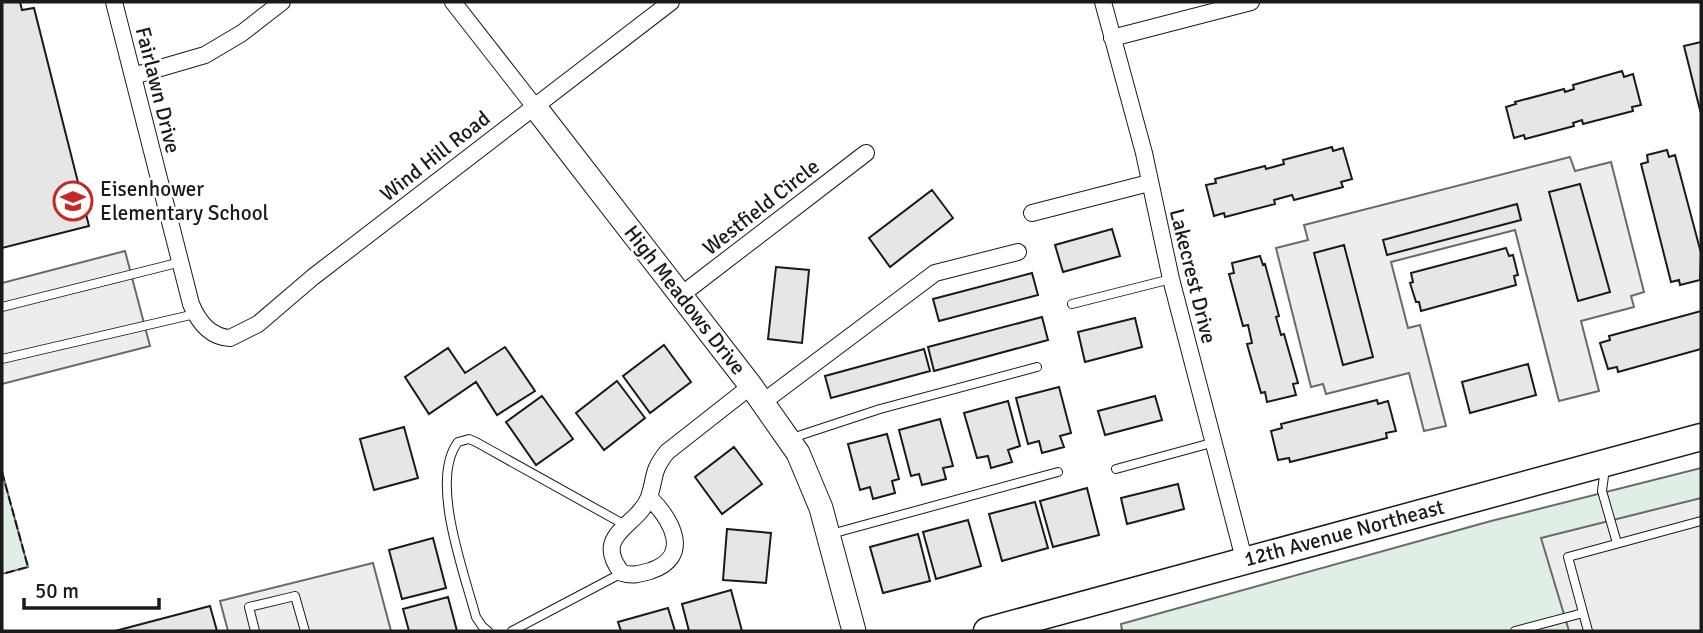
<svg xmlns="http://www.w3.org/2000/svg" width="1703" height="633" font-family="Signika,sans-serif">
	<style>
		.green { fill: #e0efe3; stroke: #6a6a6a; stroke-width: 2 }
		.parking { fill: #ededed; stroke: #6a6a6a; stroke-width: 2 }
		.building { fill: #e6e6e6; stroke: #1a1a1a; stroke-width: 2 }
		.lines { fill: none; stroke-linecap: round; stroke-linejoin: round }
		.lane-casing { stroke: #1a1a1a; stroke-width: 10 }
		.street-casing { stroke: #1a1a1a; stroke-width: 18 }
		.secondary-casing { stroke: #1a1a1a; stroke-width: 25 }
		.primary-casing { stroke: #1a1a1a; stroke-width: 29 }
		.lane { stroke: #fff; stroke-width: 8 }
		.street { stroke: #fff; stroke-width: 16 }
		.secondary { stroke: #fff; stroke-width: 23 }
		.primary { stroke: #fff; stroke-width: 26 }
		.fence { stroke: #1a1a1a; stroke-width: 2; stroke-dasharray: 9 3.5; stroke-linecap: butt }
		.labels { text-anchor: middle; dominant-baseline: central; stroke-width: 5; stroke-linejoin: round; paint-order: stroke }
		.street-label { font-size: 21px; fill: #1a1a1a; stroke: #fff }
		.poi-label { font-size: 21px; fill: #1a1a1a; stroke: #fff; text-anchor: start }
	</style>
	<rect width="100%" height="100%" fill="#fff"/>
	<path class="green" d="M1701,468V631H1122L1121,624L1491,521Z
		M2,472L28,567L2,574Z"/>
	<path class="parking" d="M1570,157L1575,171L1611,162L1644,292L1631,296L1634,307L1581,321L1599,391L1559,401L1515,230L1391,262L1408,328L1420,325L1446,426L1424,431L1409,373L1326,394L1323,384L1311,387L1276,248L1308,240L1304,225Z
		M125,251L150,346L2,384V283Z
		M1701,498V631H1569L1541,538Z
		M373,563L391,631H228L220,601Z"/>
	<path class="building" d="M2,2H20L22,10L34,8L89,226L2,248Z
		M1701,42V109L1700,110L1684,46Z
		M1622,71L1624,77L1633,74L1641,105L1632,107L1633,111L1583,124L1582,120L1573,123L1574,126L1525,139L1524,135L1514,138L1506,107L1516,104L1515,102L1564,89L1565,92L1574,89L1573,85Z
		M1332,147L1333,151L1343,148L1352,179L1341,182L1343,187L1294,200L1292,195L1274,200L1275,204L1225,217L1224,213L1214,216L1206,185L1216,183L1215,179L1265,166L1266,169L1284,164L1283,160Z
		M1667,150L1669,157L1675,155L1701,253L1700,280L1680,285L1679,280L1671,282L1641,164L1648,162L1647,155Z
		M1580,184L1610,292L1578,301L1549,192Z
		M932,190L953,218L890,267L869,238Z
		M1517,204L1521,220L1387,255L1383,240Z
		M1112,229L1120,256L1063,272L1055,245Z
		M1344,245L1373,357L1343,365L1314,253Z
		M1506,248L1509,256L1513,255L1518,275L1514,276L1516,285L1421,311L1419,302H1416L1410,283L1413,282L1411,273Z
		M1260,256L1263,265L1265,264L1279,316L1276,317L1281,335L1284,334L1298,383L1293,384L1296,395L1267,402L1265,392L1261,393L1247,344L1252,343L1248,325L1243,326L1229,274L1234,273L1232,263Z
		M776,267L809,270L802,343L768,339Z
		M1032,273L1038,295L939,321L933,299Z
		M1701,311V349L1618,372L1617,367L1608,369L1600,343L1610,340L1609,336Z
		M1042,317L1048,340L934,371L928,347Z
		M1135,318L1142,347L1085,362L1078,332Z
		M664,345L691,382L650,413L623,376Z
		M505,347L535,391L497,415L476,382L429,414L405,377L448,348L465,373Z
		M924,349L930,371L831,398L825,376Z
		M1528,364L1536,395L1470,413L1462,382Z
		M617,381L645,418L604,450L576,413Z
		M1059,387L1071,433L1060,436L1064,447L1042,453L1039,441L1028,444L1016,398Z
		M542,396L573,439L536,465L506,422Z
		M1155,396L1162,420L1105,435L1098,411Z
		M1377,400L1378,404L1388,401L1396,431L1386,433L1387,438L1290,462L1289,458L1278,460L1271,431L1282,428L1281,424Z
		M1008,401L1020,446L1008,450L1012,462L991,468L988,456L977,458L964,413Z
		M940,419L953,466L943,468L946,479L922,485L919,474L911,476L899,430Z
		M404,427L418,478L374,490L360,439Z
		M887,434L899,479L892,481L895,493L873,499L870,487L860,490L848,444Z
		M734,447L762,484L722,514L695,477Z
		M1178,484L1184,509L1127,524L1121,498Z
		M1087,488L1099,535L1053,547L1040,501Z
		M1035,502L1048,548L1002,561L989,514Z
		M968,520L981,566L936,579L923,532Z
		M727,529L771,533L766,583L723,580Z
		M918,534L930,581L883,593L870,547Z
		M433,538L446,588L402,599L389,550Z
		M731,590L742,631H689L682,604Z
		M448,597L457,631H409L403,609Z
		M210,606L217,631H115Z
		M668,608L675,631H621L618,622Z"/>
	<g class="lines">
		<defs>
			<path id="lane" d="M1072,304L1171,279
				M2,307L181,262
				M2,359L195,314
				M792,438L880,409L1037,367
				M1605,468L1602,491L1617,543
				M1116,469L1215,442
				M831,534L1058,472
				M255,631L249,607L295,596L305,631
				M488,631L482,626L476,617C464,572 429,480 458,442L469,439L476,442L625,525
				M512,631L622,573
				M1515,631L1583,613
				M1588,631L1568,557L1701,521"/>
			<path id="street" d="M114,2L191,304C198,321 210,337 230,338L258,324L313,277L671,2
				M453,2L535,107
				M1103,2L1144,153L1171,279L1244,559
				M1112,38L1251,2
				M133,76L205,55L242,33L282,2
				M1032,213L1149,183
				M681,295L866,153
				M763,402L935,273L1018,252
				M649,497C672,520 693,557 650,571C640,574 632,576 622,573C591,534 638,527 649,497C656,477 651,472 667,452L751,386"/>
			<path id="secondary" d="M535,107L751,386L798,453L821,508L854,631"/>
			<path id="primary" d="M987,631L1701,437"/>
		</defs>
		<use href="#lane" class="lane-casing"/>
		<use href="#street" class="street-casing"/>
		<use href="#secondary" class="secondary-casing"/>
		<use href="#primary" class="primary-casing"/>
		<use href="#lane" class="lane"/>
		<use href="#street" class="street"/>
		<use href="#secondary" class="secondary"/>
		<use href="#primary" class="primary"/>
		<path class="fence" d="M2,472L28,567L2,574"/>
	</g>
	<defs>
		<symbol id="school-ring" viewBox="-11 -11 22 22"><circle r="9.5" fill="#fff" stroke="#c62828" stroke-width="1.5"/><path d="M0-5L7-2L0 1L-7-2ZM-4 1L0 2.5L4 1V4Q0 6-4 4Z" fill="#c62828"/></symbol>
	</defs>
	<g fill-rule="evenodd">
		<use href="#school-ring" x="51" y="179" width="44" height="44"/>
	</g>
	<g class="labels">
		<g class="street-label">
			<text transform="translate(158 90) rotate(76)">Fairlawn Drive</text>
			<text transform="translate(435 156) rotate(-38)">Wind Hill Road</text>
			<text transform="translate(761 207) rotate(-38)">Westfield Circle</text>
			<text transform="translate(1193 276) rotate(76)">Lakecrest Drive</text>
			<text transform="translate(685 300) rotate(52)">High Meadows Drive</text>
			<text transform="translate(1344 533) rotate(-15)">12th Avenue Northeast</text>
		</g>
		<g class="poi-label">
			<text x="100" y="189">Eisenhower<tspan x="100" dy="24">Elementary School</tspan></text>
		</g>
	</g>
	<rect width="1703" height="633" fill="none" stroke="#1a1a1a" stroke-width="7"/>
	<path d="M24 598v10h135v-10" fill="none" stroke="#1a1a1a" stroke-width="3.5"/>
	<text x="35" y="598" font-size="21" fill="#1a1a1a" stroke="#ffffff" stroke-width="5" paint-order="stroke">50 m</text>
</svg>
